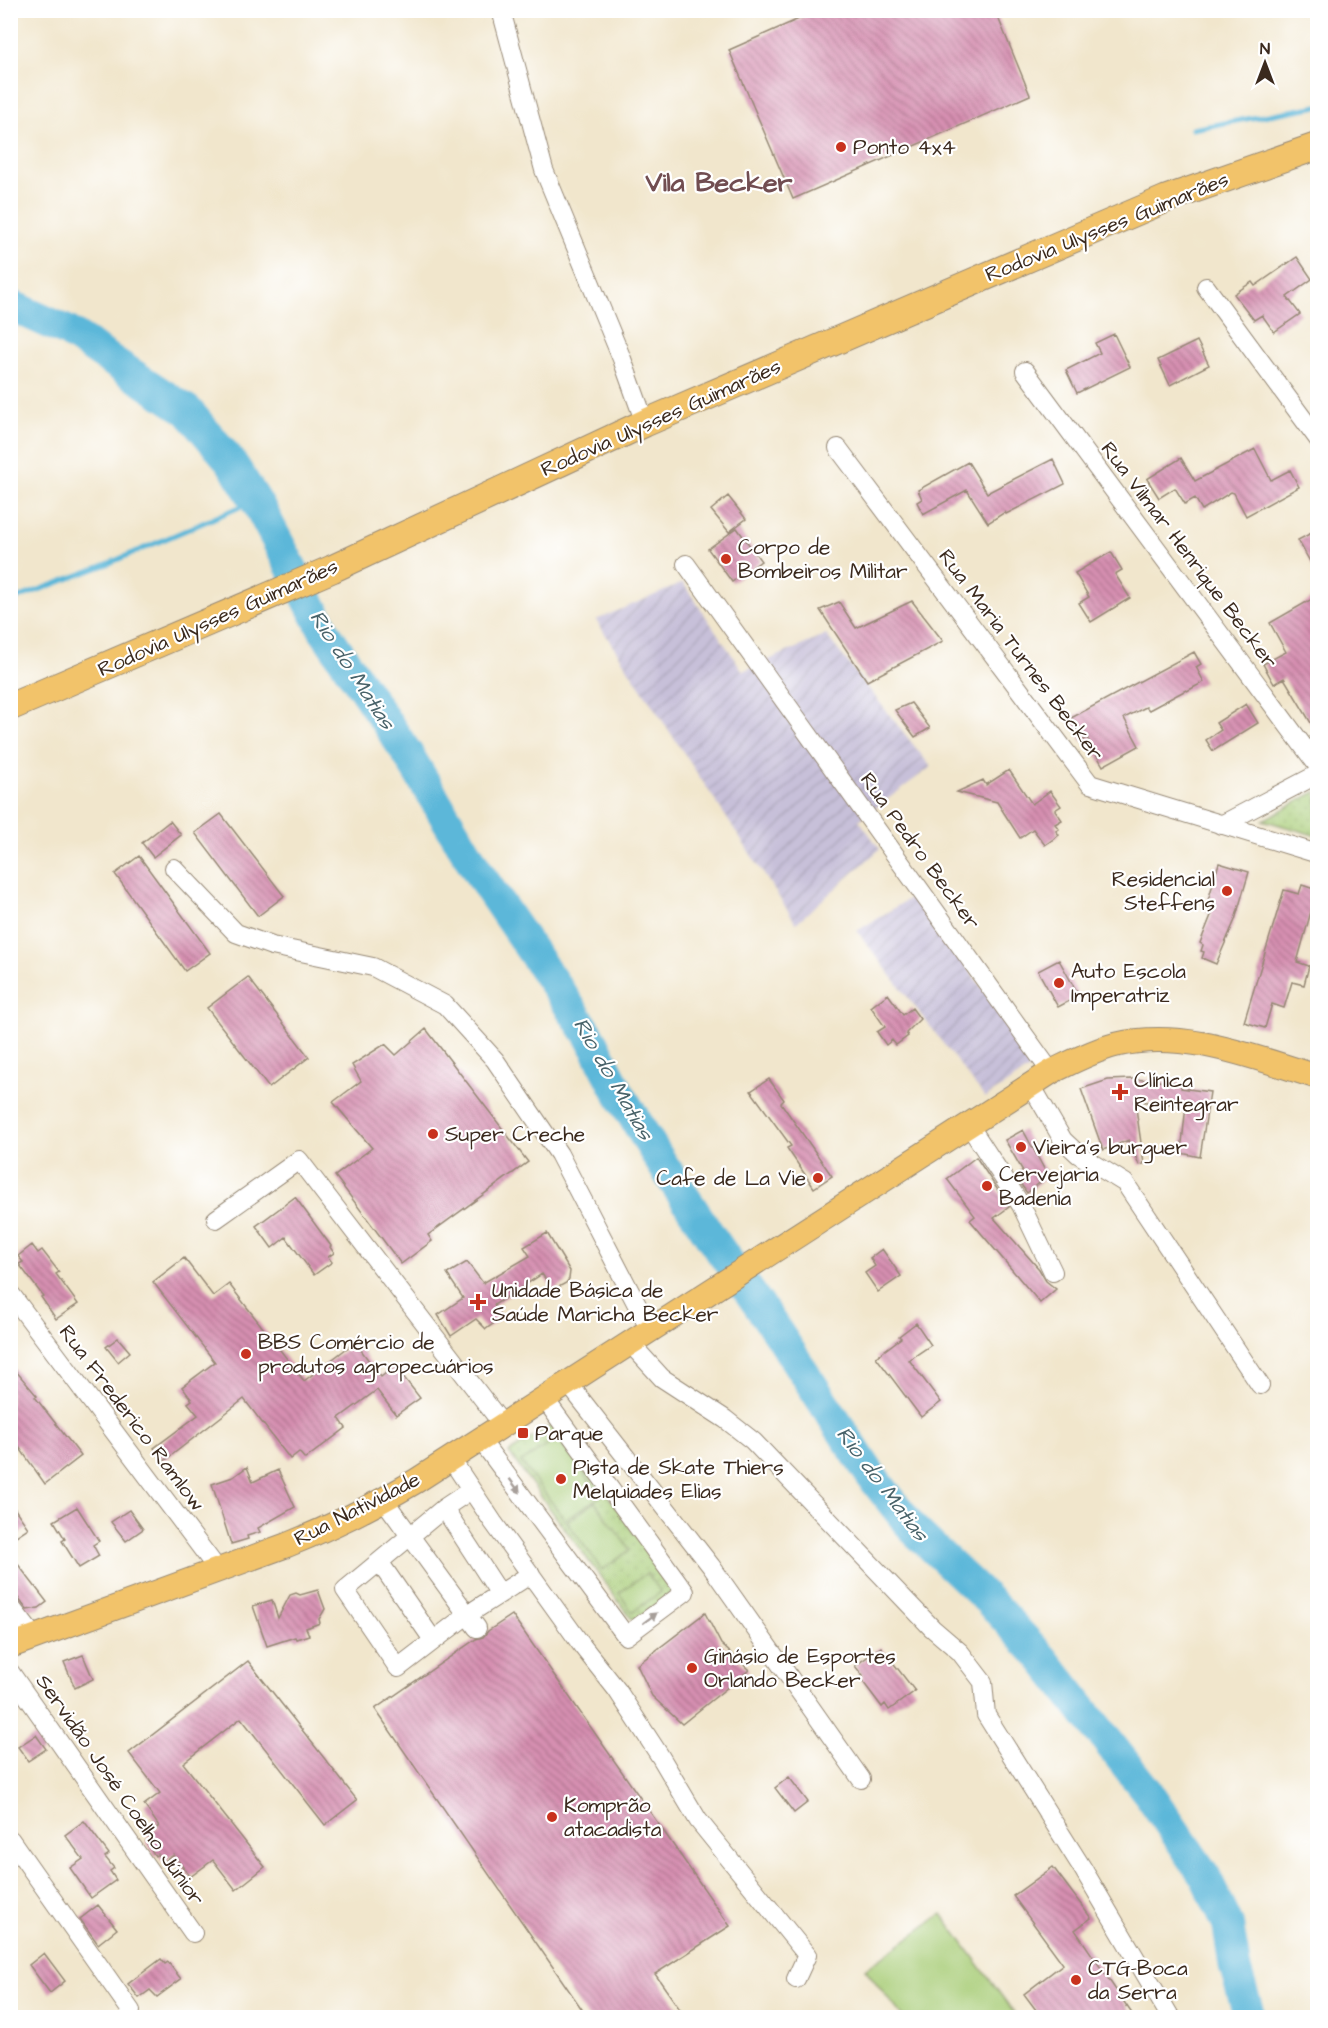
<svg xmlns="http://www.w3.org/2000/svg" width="1328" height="2028" font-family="'Architects Daughter',sans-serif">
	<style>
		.industrial { fill: url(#industrial-furrows) }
		.park { fill: url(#park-dots); stroke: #717b4a; stroke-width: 1.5 }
		.garden { fill: #a7cc76; stroke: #717b4a; stroke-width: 1.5 }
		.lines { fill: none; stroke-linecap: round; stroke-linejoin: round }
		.stream { stroke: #5bb7d9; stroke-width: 5 }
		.river { stroke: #5bb7d9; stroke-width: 32 }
		.building { fill: url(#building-back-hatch) }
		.minor-casing { stroke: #968875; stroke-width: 20 }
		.major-casing { stroke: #968875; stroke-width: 26 }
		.highway-casing { stroke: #968875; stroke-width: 29 }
		.minor { stroke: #fff; stroke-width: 18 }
		.major { stroke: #f2c36a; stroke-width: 24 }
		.highway { stroke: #f2c36a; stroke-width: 27 }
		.oneway { fill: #a79f9a }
		.poi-dot { fill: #c8321e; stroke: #fff; stroke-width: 2 }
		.labels { text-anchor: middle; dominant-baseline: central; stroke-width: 4.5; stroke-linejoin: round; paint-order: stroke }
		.poi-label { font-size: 21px; fill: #3b2a1e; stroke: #fff; text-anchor: start }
		.street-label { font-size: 21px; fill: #3b2a1e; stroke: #fff }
		.water-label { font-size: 22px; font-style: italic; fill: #486269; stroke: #fff }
		.district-label { font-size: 27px; font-weight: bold; fill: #714d51; stroke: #fff }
	</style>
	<defs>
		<pattern id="industrial-furrows" width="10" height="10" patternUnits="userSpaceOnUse" patternTransform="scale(1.5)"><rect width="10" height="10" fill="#c7c0d9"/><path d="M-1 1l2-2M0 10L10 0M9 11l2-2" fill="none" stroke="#aca5ba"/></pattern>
		<pattern id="park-dots" width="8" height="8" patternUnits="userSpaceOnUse" patternTransform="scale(1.5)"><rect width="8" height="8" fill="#a7cc76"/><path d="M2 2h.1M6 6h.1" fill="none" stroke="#91af66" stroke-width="1.8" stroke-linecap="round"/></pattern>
		<pattern id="building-back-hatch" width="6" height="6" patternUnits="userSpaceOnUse" patternTransform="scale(1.5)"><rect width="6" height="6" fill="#d68fb1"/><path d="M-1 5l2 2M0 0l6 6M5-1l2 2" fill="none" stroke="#af758f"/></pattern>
	</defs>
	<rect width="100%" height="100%" fill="#fff"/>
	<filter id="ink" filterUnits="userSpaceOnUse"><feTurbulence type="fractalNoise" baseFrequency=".0167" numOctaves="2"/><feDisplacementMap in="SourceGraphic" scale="12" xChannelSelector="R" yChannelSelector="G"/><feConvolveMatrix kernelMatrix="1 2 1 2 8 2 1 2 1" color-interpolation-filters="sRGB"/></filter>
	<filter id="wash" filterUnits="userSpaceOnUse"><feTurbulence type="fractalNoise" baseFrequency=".008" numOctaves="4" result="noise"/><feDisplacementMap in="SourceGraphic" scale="24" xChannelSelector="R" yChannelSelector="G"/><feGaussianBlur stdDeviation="1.35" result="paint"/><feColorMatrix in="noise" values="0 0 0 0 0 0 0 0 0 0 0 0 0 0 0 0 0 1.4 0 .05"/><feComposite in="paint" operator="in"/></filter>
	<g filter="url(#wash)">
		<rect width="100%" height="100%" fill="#f1e6cc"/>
		<path class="industrial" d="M683,583L743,671L826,635L931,767L859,820L880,849L796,923L596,620Z
			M915,895L1037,1064L985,1098L857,931Z"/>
		<path class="park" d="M1317,791V836L1263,820Z
			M556,1422L675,1591L633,1621L509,1453Z"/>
		<path class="garden" d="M558,1439L601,1496L565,1520L521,1462Z
			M595,1502L630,1550L602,1570L567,1522Z
			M647,1573L661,1592L632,1612L619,1593Z
			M942,1914L1017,2017H903L865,1969Z"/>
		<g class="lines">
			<path class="stream" d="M1192,129L1318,106
				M10,601L105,565L242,506H259"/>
			<path class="river" d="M10,305L67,331L188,411L231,462L259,506L325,632L407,753L480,875L589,1035L619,1093L661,1162L711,1237L776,1330L870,1474L914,1530L990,1602L1043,1659L1149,1794L1205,1876L1228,1925L1235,1968L1250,2018"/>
		</g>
		<g id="blocks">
			<path class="building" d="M819,10H995L1030,95L793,199L729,50Z
				M1297,257L1312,279L1287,297L1300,314L1274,332L1262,315L1254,320L1234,294L1252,282L1255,286Z
				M1114,334L1130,367L1077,393L1066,370L1100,353L1095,343Z
				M1197,341L1209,365L1170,385L1158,360Z
				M1255,449L1271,480L1290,470L1299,487L1246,516L1234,493L1231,492L1202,510L1195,498L1185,504L1175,488L1159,498L1147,479L1181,458L1195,481Z
				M1053,459L1065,484L1006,514L1005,512L988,523L967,490L923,514L917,502L922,499L918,490L968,462L987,493Z
				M728,496L746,519L729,532L711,510Z
				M737,528L761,561L732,582L708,549Z
				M1317,530V574L1298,540Z
				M1111,552L1122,570L1115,574L1130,598L1091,622L1079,603L1089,597L1075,573Z
				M1317,596V733L1284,678L1274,684L1263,664L1286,652L1270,623Z
				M912,601L943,641L867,681L820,610L839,602L856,628Z
				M1194,652L1201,664L1196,667L1204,682L1187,691L1186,690L1149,710L1146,707L1124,718L1139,746L1103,766L1087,738L1082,741L1071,718Z
				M911,703L930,728L915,737L895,710Z
				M1246,704L1258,723L1213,751L1206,740L1221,730L1216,723Z
				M1009,770L1032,804L1050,791L1061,806L1055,810L1062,820L1055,824L1059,829L1056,831L1059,835L1045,845L1033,829L1020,838L997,802L957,792L983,780L986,785Z
				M221,814L284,896L258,916L195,833Z
				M170,821L181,835L153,857L142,843Z
				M139,856L210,953L185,971L115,874Z
				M1219,863L1249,872L1235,920L1216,964L1202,958L1204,952L1201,951L1203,945L1200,943L1212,913L1205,911Z
				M1302,885L1317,890L1297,962L1309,966L1304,985L1292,982L1284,1008L1272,1004L1265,1028L1244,1022L1284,890L1299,894Z
				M1059,960L1079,996L1058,1007L1038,971Z
				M248,977L309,1057L269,1088L207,1008Z
				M888,994L903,1015L912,1008L920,1019L906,1033L908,1036L896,1045L892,1040L886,1045L877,1032L885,1027L871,1007Z
				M426,1029L528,1162L428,1235L432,1241L401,1264L335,1176L372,1148L333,1102L361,1081L352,1065L385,1044L396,1055Z
				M769,1079L784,1100L781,1103L832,1176L814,1188L787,1148L791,1146L751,1091Z
				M1132,1079L1181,1083V1088L1210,1092L1200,1157L1181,1153L1186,1105L1135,1101L1144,1164L1139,1165L1129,1140L1103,1150L1081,1089L1108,1080Z
				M1023,1130L1048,1176L1027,1193L1015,1176L1023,1171L1005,1140Z
				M976,1157L1009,1207L994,1218L1039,1269L1046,1281L1056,1289L1040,1303L970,1220L975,1216L947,1179Z
				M295,1197L331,1246L330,1247L334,1253L328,1257L332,1262L314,1275L286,1237L272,1248L256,1226Z
				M547,1233L570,1271L569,1279L566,1283L553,1290L542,1274L494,1305L501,1318L486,1329L476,1319L451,1336L438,1315L463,1298L447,1274L467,1262L483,1283L530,1256L524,1247Z
				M32,1245L38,1253L42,1250L59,1272L56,1274L78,1304L56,1319L41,1297L43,1296L19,1264L23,1262L18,1256Z
				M882,1249L901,1276L878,1292L865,1273L875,1266L870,1258Z
				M184,1258L213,1296L229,1284L304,1381L355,1342L381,1377L395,1366L420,1398L396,1415L377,1390L339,1418L346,1428L305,1459L299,1452L290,1459L244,1399L164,1461L154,1448L198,1415L188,1403L192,1400L182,1387L215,1362L153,1282Z
				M916,1323L931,1345L909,1360L941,1402L921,1417L876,1357L901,1338L899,1336Z
				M118,1338L130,1352L118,1362L106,1347Z
				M10,1364L37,1396L35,1397L81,1456L45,1484L17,1444L10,1449Z
				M247,1467L253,1482L278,1470L295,1507L258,1528L260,1532L247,1536L248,1539L231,1544L212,1484L233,1477Z
				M10,1502L28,1528L10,1540Z
				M77,1507L99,1541L93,1545L99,1556L79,1568L62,1541L65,1539L54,1521Z
				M129,1510L143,1529L126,1541L111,1522Z
				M10,1554L47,1602L39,1608L27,1610L10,1587Z
				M318,1590L325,1609L319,1619L320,1623L306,1628L309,1635L296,1639L295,1637L267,1646L253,1606L272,1600L278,1618L290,1595L296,1593L300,1595Z
				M705,1613L721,1644L749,1670L682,1724L652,1696L637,1665Z
				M512,1615L730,1926L655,1974L686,2018H588L375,1709L476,1639L483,1637L488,1631Z
				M881,1647L915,1691L889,1710L885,1704L882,1707L860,1678L863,1676L855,1666Z
				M83,1655L93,1679L75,1688L64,1662Z
				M248,1661L357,1800L325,1825L241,1718L183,1763L265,1867L236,1890L213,1860L190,1877L174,1855L163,1862L158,1854L155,1856L146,1841L150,1839L147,1835L159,1826L144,1805L160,1793L129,1753Z
				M36,1735L46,1749L28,1761L18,1747Z
				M789,1777L808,1802L794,1813L775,1788Z
				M84,1821L109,1854L105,1857L114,1868L110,1871L116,1880L91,1898L70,1868L83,1859L65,1835Z
				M1053,1867L1091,1918L1075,1930L1135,2018H1042L1024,1994L1063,1964L1013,1896Z
				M98,1905L117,1929L98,1944L80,1919Z
				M44,1953L65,1981L50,1993L29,1965Z
				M161,1959L165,1964L168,1962L181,1979L157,1997L150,1990L139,1998L128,1984Z"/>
		</g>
	</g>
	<g filter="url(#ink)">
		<use href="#blocks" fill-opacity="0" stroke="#968875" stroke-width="1.5"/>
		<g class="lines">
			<defs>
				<path id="minor" d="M501,10L544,170L622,359L645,423
					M1206,287L1318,439
					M1025,371L1318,766
					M838,448L1090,784L1318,854
					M686,564L1051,1072
					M1221,825L1318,774
					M174,868L236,933L272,946L373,967L445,1005L495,1060L559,1154L650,1330
					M1031,1085L1063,1140L1078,1154L1125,1183L1260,1385
					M969,1125L1021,1205L1053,1272
					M216,1219L299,1160L503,1425
					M10,1293L218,1570
					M630,1343L662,1378L725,1419L753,1441L932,1628L960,1652L983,1682L986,1715L1083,1869L1171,2018
					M568,1383L711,1566L861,1779
					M480,1439L626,1636L685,1592L544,1398
					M451,1459L493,1522L583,1647L617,1690L660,1756L698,1820L807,1955L796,1979
					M471,1490L444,1508L500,1594
					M384,1500L477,1628
					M444,1508L345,1590L398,1668L467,1615L531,1574
					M380,1563L433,1640
					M10,1606L35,1638
					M10,1672L193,1933
					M10,1839L131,2011"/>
				<path id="major" d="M10,1646L287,1545C332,1527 374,1506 416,1481L1051,1072C1072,1062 1092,1051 1115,1045C1184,1028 1252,1057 1318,1077"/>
				<path id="highway" d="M10,707L332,569L645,423L1166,199L1318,146"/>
			</defs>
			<use href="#minor" class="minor-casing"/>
			<use href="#major" class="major-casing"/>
			<use href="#highway" class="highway-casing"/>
			<use href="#minor" class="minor"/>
			<use href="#major" class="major"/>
			<use href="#highway" class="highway"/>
		</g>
		<defs><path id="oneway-solid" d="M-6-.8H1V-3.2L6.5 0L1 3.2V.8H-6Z" transform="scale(1.5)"/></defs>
		<g class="oneway">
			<use href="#oneway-solid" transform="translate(515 1486) rotate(53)"/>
			<use href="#oneway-solid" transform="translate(650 1618) rotate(-37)"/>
		</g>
	</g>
	<g class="poi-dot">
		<circle cx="841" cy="147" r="6"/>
		<circle cx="726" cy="559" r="6"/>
		<circle cx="1227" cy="891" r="6"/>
		<circle cx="1059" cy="983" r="6"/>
		<path d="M1117 1083h6v6h6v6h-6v6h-6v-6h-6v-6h6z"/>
		<circle cx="433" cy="1134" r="6"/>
		<circle cx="1021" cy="1147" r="6"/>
		<circle cx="818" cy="1178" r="6"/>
		<circle cx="987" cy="1186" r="6"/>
		<path d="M475 1293h6v6h6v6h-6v6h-6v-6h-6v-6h6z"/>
		<circle cx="246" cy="1354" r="6"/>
		<rect x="517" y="1427" width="12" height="12" rx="3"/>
		<circle cx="561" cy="1479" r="6"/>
		<circle cx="692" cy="1668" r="6"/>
		<circle cx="552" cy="1817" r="6"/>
		<circle cx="1076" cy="1980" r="6"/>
	</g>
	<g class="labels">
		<g class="poi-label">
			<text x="853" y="147">Ponto 4x4</text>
			<text x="738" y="547">Corpo de<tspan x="738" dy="24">Bombeiros Militar</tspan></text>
			<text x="1215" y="879" text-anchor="end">Residencial<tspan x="1215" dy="24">Steffens</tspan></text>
			<text x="1071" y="971">Auto Escola<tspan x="1071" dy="24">Imperatriz</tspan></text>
			<text x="1134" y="1080">Clínica<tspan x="1134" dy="24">Reintegrar</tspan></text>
			<text x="445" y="1134">Super Creche</text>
			<text x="1033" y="1147">Vieira's burguer</text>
			<text x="999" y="1174">Cervejaria<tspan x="999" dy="24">Badenia</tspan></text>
			<text x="806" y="1178" text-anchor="end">Cafe de La Vie</text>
			<text x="492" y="1290">Unidade Básica de<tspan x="492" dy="24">Saúde Maricha Becker</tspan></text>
			<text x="258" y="1342">BBS Comércio de<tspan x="258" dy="24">produtos agropecuários</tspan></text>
			<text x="535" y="1433">Parque</text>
			<text x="573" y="1467">Pista de Skate Thiers<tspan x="573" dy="24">Melquiades Elias</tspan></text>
			<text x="704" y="1656">Ginásio de Esportes<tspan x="704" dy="24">Orlando Becker</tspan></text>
			<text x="564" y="1805">Komprão<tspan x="564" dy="24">atacadista</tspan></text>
			<text x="1088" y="1968">CTG-Boca<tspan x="1088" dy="24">da Serra</tspan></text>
		</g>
		<g class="street-label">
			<text transform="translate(1107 227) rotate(-22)">Rodovia Ulysses Guimarães</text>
			<text transform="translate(661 418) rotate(-24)">Rodovia Ulysses Guimarães</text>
			<text transform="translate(1189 555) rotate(53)">Rua Vilmar Henrique Becker</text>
			<text transform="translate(218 618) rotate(-24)">Rodovia Ulysses Guimarães</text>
			<text transform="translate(1021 655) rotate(53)">Rua Maria Turnes Becker</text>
			<text transform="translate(920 851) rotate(54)">Rua Pedro Becker</text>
			<text transform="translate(132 1418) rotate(53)">Rua Frederico Ramlow</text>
			<text transform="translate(357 1509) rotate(-27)">Rua Natividade</text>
			<text transform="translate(120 1790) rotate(55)">Servidão José Coelho Júnior</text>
		</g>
		<g class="water-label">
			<text transform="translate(352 670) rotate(57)">Rio do Matias</text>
			<text transform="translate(613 1079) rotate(60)">Rio do Matias</text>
			<text transform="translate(882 1484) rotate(53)">Rio do Matias</text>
		</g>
		<g class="district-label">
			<text x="719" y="183">Vila Becker</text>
		</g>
	</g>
	<rect width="1328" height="2028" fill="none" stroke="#fff" stroke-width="36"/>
	<g transform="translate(1265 63)" stroke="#ffffff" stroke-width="4.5" paint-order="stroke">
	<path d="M0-4.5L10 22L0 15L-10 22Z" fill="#3b2a1e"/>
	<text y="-9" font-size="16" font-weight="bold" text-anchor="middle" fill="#3b2a1e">N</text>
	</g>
</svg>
